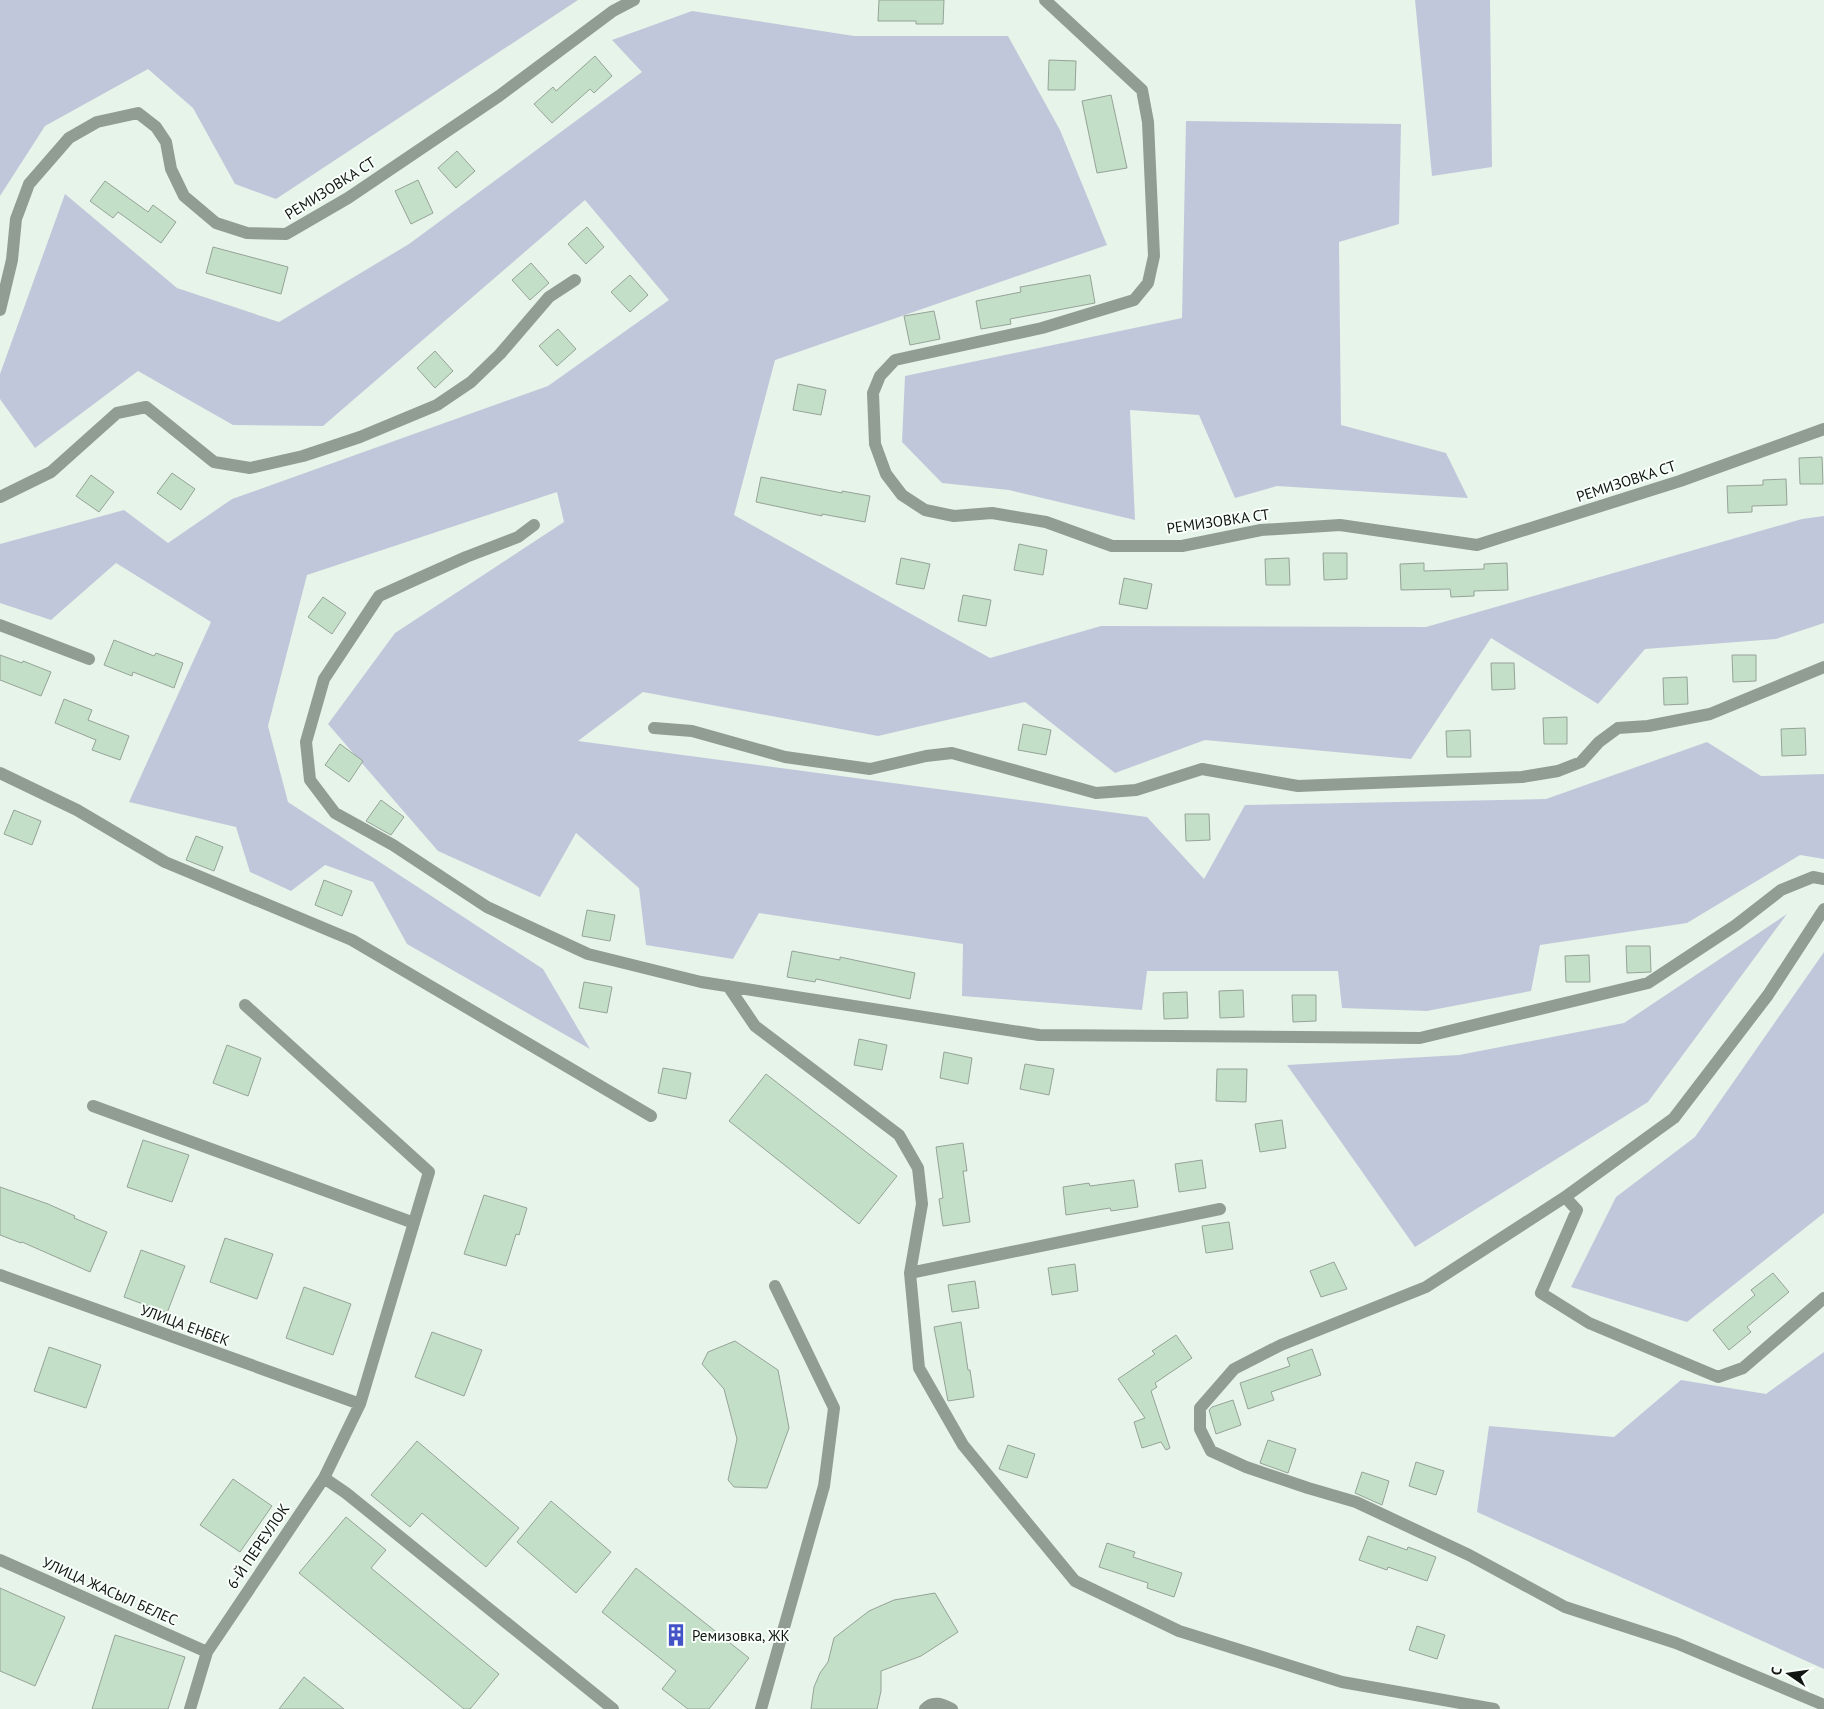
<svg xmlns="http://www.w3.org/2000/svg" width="1824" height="1709" font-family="'PT Sans',sans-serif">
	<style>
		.green { fill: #c1c7db }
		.building { fill: #c3dfc7; stroke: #96a398 }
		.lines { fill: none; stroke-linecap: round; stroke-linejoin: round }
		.minor { stroke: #919d93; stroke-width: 12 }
		.labels { text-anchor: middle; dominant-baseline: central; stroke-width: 4; stroke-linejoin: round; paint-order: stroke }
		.street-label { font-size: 15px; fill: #121612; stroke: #f9fffa }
		.poi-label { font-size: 15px; fill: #121612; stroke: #f9fffa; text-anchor: start }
	</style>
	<rect width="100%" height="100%" fill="#e7f4e9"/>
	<path class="green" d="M0,0H578L276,199L235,184L193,108L148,69L45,126L0,196Z
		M1415,0H1490L1492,167L1432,176Z
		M692,11L854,36H1008L1060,130L1107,245L775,360L734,515L990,658L1101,626L1426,627L1802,519L1824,516V623L1776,639L1645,649L1598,704L1491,638L1411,759L1205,740L1115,773L1025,702L878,736L643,692L578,741L1147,817L1204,879L1245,805L1546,799L1707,742L1761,776L1824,774V859L1800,855L1687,923L1540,945L1531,991L1427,1011L1342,1008L1338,971H1147L1142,1010L962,996L963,944L759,913L733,959L646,945L639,888L576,833L540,897L438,851L328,724L395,633L564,522L557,492L307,575L268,726L288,802L543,969L590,1049L407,944L373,882L325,865L291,891L250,872L236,827L129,802L211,622L116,563L51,620L0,603V544L124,510L168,543L232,499L548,386L669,300L585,200L323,426L233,425L138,371L35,448L0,399V374L65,194L177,288L279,322L409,244L642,72L612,40Z
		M1186,121L1401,124L1399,224L1339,242L1341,425L1446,453L1468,498L1277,486L1235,498L1199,415L1130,410L1135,520L1009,490L942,483L902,442L905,376L1182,318Z
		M1787,914L1648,1102L1415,1247L1287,1065L1459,1055L1624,1023Z
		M1824,952V1213L1687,1322L1571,1287L1616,1197L1695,1137Z
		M1824,1352V1669L1477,1512L1489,1426L1614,1437L1681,1380L1766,1394Z"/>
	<path class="building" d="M879,0H944L943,24H916V21H878Z
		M595,56L612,76L594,93L590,89L552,123L534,104L553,87L556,91Z
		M1049,60L1076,61L1075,90H1048Z
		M1111,95L1127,168L1097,173L1082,101Z
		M457,151L475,171L456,188L438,168Z
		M418,180L433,213L411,224L395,191Z
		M105,181L148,212L153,205L176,222L161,243L118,212L113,218L90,201Z
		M587,227L604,247L586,264L568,244Z
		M213,247L288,267L281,294L206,273Z
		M531,263L549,283L530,300L512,280Z
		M630,275L648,295L630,312L611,292Z
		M1090,275L1095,303L1010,319L1011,324L981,329L976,301L1021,292L1020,287Z
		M934,311L940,339L910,345L904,316Z
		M558,329L576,349L557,366L539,346Z
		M435,351L453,371L435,388L417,368Z
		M798,384L826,390L821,415L793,410Z
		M1822,457L1823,484H1800L1799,458Z
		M172,473L195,489L181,510L157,493Z
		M91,475L114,492L99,512L76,496Z
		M761,477L842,493V491L870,496L865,522L822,514V516L756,502Z
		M1786,479L1787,505L1752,506V512L1728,513L1727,486L1763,485V480Z
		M1019,544L1047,550L1043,575L1014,570Z
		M1323,553H1347V579L1324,580Z
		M901,558L930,564L924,589L896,584Z
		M1289,558L1290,585H1266L1265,559Z
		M1424,563V571L1484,569V564L1507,563L1508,590L1474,591V596L1451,597L1450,589L1401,590L1400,564Z
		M1124,578L1152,584L1147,609L1119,604Z
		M963,595L991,600L986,626L958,621Z
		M323,597L346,613L332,634L308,617Z
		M114,640L154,656L156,653L183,663L174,688L133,672L132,676L104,665Z
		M0,655L22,663L23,661L51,672L41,696L0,680Z
		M1732,655H1756V681L1733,682Z
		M1491,663H1514L1515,689L1492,690Z
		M1687,677L1688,704L1664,705L1663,678Z
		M64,699L92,710L88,720L129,736L120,760L92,750L96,740L55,723Z
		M1567,717V744H1544L1543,718Z
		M1023,724L1051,730L1046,755L1018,750Z
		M1805,728L1806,755L1782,756L1781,729Z
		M1470,730L1471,757H1447L1446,731Z
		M340,744L363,761L349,782L325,765Z
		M381,800L404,817L391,835L366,821Z
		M14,810L41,821L32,845L4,834Z
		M1185,814H1209L1210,840L1186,841Z
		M196,836L223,847L214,871L186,860Z
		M324,880L352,891L342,916L315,905Z
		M587,910L615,915L610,941L582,936Z
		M1626,946H1650L1651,972L1627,973Z
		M792,951L840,960V957L915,973L910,999L816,979L815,982L787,977Z
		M1589,955L1590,982H1566L1565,956Z
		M584,982L612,987L607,1013L579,1008Z
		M1243,990L1244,1017L1220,1018L1219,991Z
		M1187,992L1188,1018L1164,1019L1163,993Z
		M1292,995H1316V1021L1293,1022Z
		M859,1039L887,1045L882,1070L854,1065Z
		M227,1045L261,1058L248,1096L213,1083Z
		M944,1052L972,1058L968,1084L940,1078Z
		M1025,1064L1054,1069L1049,1095L1020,1089Z
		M663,1068L691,1073L686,1099L658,1093Z
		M1217,1069H1247L1246,1102L1216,1101Z
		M766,1074L897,1176L859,1224L729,1121Z
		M1282,1120L1286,1148L1260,1152L1255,1124Z
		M143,1140L189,1155L172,1202L127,1187Z
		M963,1143L967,1171H963L970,1222L943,1226L939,1199L943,1198L936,1147Z
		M1202,1160L1206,1188L1179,1192L1175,1164Z
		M1134,1180L1138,1207L1111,1211L1110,1208L1066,1215L1063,1187L1089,1183L1090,1186Z
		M0,1187L48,1204L75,1216L74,1218L107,1232L90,1272L22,1242L21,1243L0,1235Z
		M484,1195L527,1208L519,1235L516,1234L506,1266L464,1254Z
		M1229,1222L1233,1249L1206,1253L1202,1226Z
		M225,1238L273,1254L257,1299L210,1282Z
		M141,1250L185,1266L167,1313L124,1297Z
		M1334,1262L1347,1289L1321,1297L1310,1271Z
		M1075,1264L1078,1291L1052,1295L1048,1268Z
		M1773,1273L1789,1292L1747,1327L1751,1332L1729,1350L1713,1330L1755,1295L1751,1290Z
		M975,1281L979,1308L952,1312L948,1285Z
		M304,1287L351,1304L333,1355L286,1338Z
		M961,1322L968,1370H970L974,1397L948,1401L934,1327Z
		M432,1332L482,1350L464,1396L415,1377Z
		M1176,1335L1192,1358L1155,1383L1157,1387L1151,1391L1170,1448L1166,1450L1161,1442L1142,1448L1134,1422L1145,1418L1118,1379L1155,1354L1152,1351Z
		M735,1341L778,1370L789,1428L767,1488L734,1487L728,1480L737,1439L724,1389L702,1364L708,1352Z
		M49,1347L101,1365L86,1408L34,1391Z
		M1312,1349L1321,1375L1271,1392L1274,1400L1248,1409L1240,1383L1290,1366L1287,1358Z
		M1233,1400L1241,1425L1216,1434L1209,1410L1212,1407Z
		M1268,1440L1296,1449L1288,1473L1260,1463Z
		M417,1441L519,1528L486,1567L422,1513L410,1527L371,1495Z
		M1008,1445L1035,1454L1027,1478L999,1469Z
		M1416,1462L1444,1471L1436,1495L1409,1486Z
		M1362,1472L1389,1481L1382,1505L1355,1493Z
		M233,1479L272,1506L240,1552L200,1525Z
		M551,1501L611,1552L576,1593L517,1542Z
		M346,1517L386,1550L371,1568L499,1674L470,1709H464L299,1573Z
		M1368,1536L1407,1550L1408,1547L1436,1557L1427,1581L1388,1567L1387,1570L1359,1560Z
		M1107,1543L1135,1552L1133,1557L1182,1573L1174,1597L1147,1588L1148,1583L1099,1567Z
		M636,1568L749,1658L709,1709H688L662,1689L676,1671L602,1612Z
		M0,1588L65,1617L35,1686L0,1671Z
		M935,1593L958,1632L921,1656L881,1671V1691L877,1709H811L814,1687L820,1673L828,1662L834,1638L869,1611L894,1600Z
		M1417,1626L1445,1635L1437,1659L1409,1650Z
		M115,1635L185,1657L168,1709H92Z
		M304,1677L344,1709H279Z"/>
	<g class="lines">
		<path class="minor" d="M1045,0L1142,90L1148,122L1154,256L1148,283L1134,300L1042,328L895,360L880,376L873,393L875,444L886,474L902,495L925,510L954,516L992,513L1046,522L1112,546H1182L1261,530L1340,525L1477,545L1680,481L1824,429
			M0,310L12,260L16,219L29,184L69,138L97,122L138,113L156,127L166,142L171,169L184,196L216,223L247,233L286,234L348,198L499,96L613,11L634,0
			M0,497L51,472L117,413L146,407L214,462L250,468L303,456L360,437L437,405L471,382L500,354L549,297L575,280
			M534,525L518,537L466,557L379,596L324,679L306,742L310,780L335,813L393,845L487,907L588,954L701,982L1039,1035L1420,1038L1648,983L1736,925L1781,890L1813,877L1824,879
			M0,625L89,659
			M654,728L692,731L785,757L870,769L926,756L952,753L1096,793L1136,790L1202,769L1298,786L1522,777L1558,771L1581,762L1599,742L1618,728L1648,726L1710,714L1824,667
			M0,773L77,810L165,862L352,940L651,1116
			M1824,909L1768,995L1674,1118L1565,1197L1426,1287L1281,1345L1234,1369L1200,1408V1429L1211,1451L1246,1467L1308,1488L1356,1502L1469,1555L1565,1607L1676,1643L1824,1705
			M728,986L755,1026L899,1135L918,1168L922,1204L910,1273L919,1368L963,1445L1075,1581L1179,1631L1342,1682L1494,1709
			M93,1106L414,1223
			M1565,1197L1577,1210L1541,1293L1589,1323L1718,1377L1743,1368L1824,1298
			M910,1273L1220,1209
			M0,1275L360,1404
			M324,1478L346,1493L613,1709
			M0,1560L207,1652
			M190,1709L207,1652L324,1478L360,1404L429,1172L245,1005
			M761,1709L824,1486L834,1408L775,1286
			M925,1709C933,1700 942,1704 952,1709"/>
	</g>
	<defs>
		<symbol id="building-bare" viewBox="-9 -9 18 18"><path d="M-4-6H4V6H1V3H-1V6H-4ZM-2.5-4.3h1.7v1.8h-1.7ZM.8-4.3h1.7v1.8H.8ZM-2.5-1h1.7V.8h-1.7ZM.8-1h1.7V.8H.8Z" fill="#4353c7" stroke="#f9fffa" stroke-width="2.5" paint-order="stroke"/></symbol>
	</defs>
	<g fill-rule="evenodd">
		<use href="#building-bare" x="660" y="1619" width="32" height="32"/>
	</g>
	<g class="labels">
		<g class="street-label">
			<text transform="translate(330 188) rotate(-32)">РЕМИЗОВКА СТ</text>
			<text transform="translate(1626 481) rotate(-18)">РЕМИЗОВКА СТ</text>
			<text transform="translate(1218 521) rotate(-8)">РЕМИЗОВКА СТ</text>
			<text transform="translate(185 1325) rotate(20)">УЛИЦА ЕНБЕК</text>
			<text transform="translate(258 1546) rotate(-56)">6-Й ПЕРЕУЛОК</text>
			<text transform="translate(110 1591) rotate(24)">УЛИЦА ЖАСЫЛ БЕЛЕС</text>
		</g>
		<g class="poi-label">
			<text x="692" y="1635">Ремизовка, ЖК</text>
		</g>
	</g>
	<g transform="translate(1789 1674) rotate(283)" stroke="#f9fffa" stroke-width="4" paint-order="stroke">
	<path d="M0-4L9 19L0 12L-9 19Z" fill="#121612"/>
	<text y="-8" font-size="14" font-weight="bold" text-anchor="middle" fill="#121612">С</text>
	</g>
</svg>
